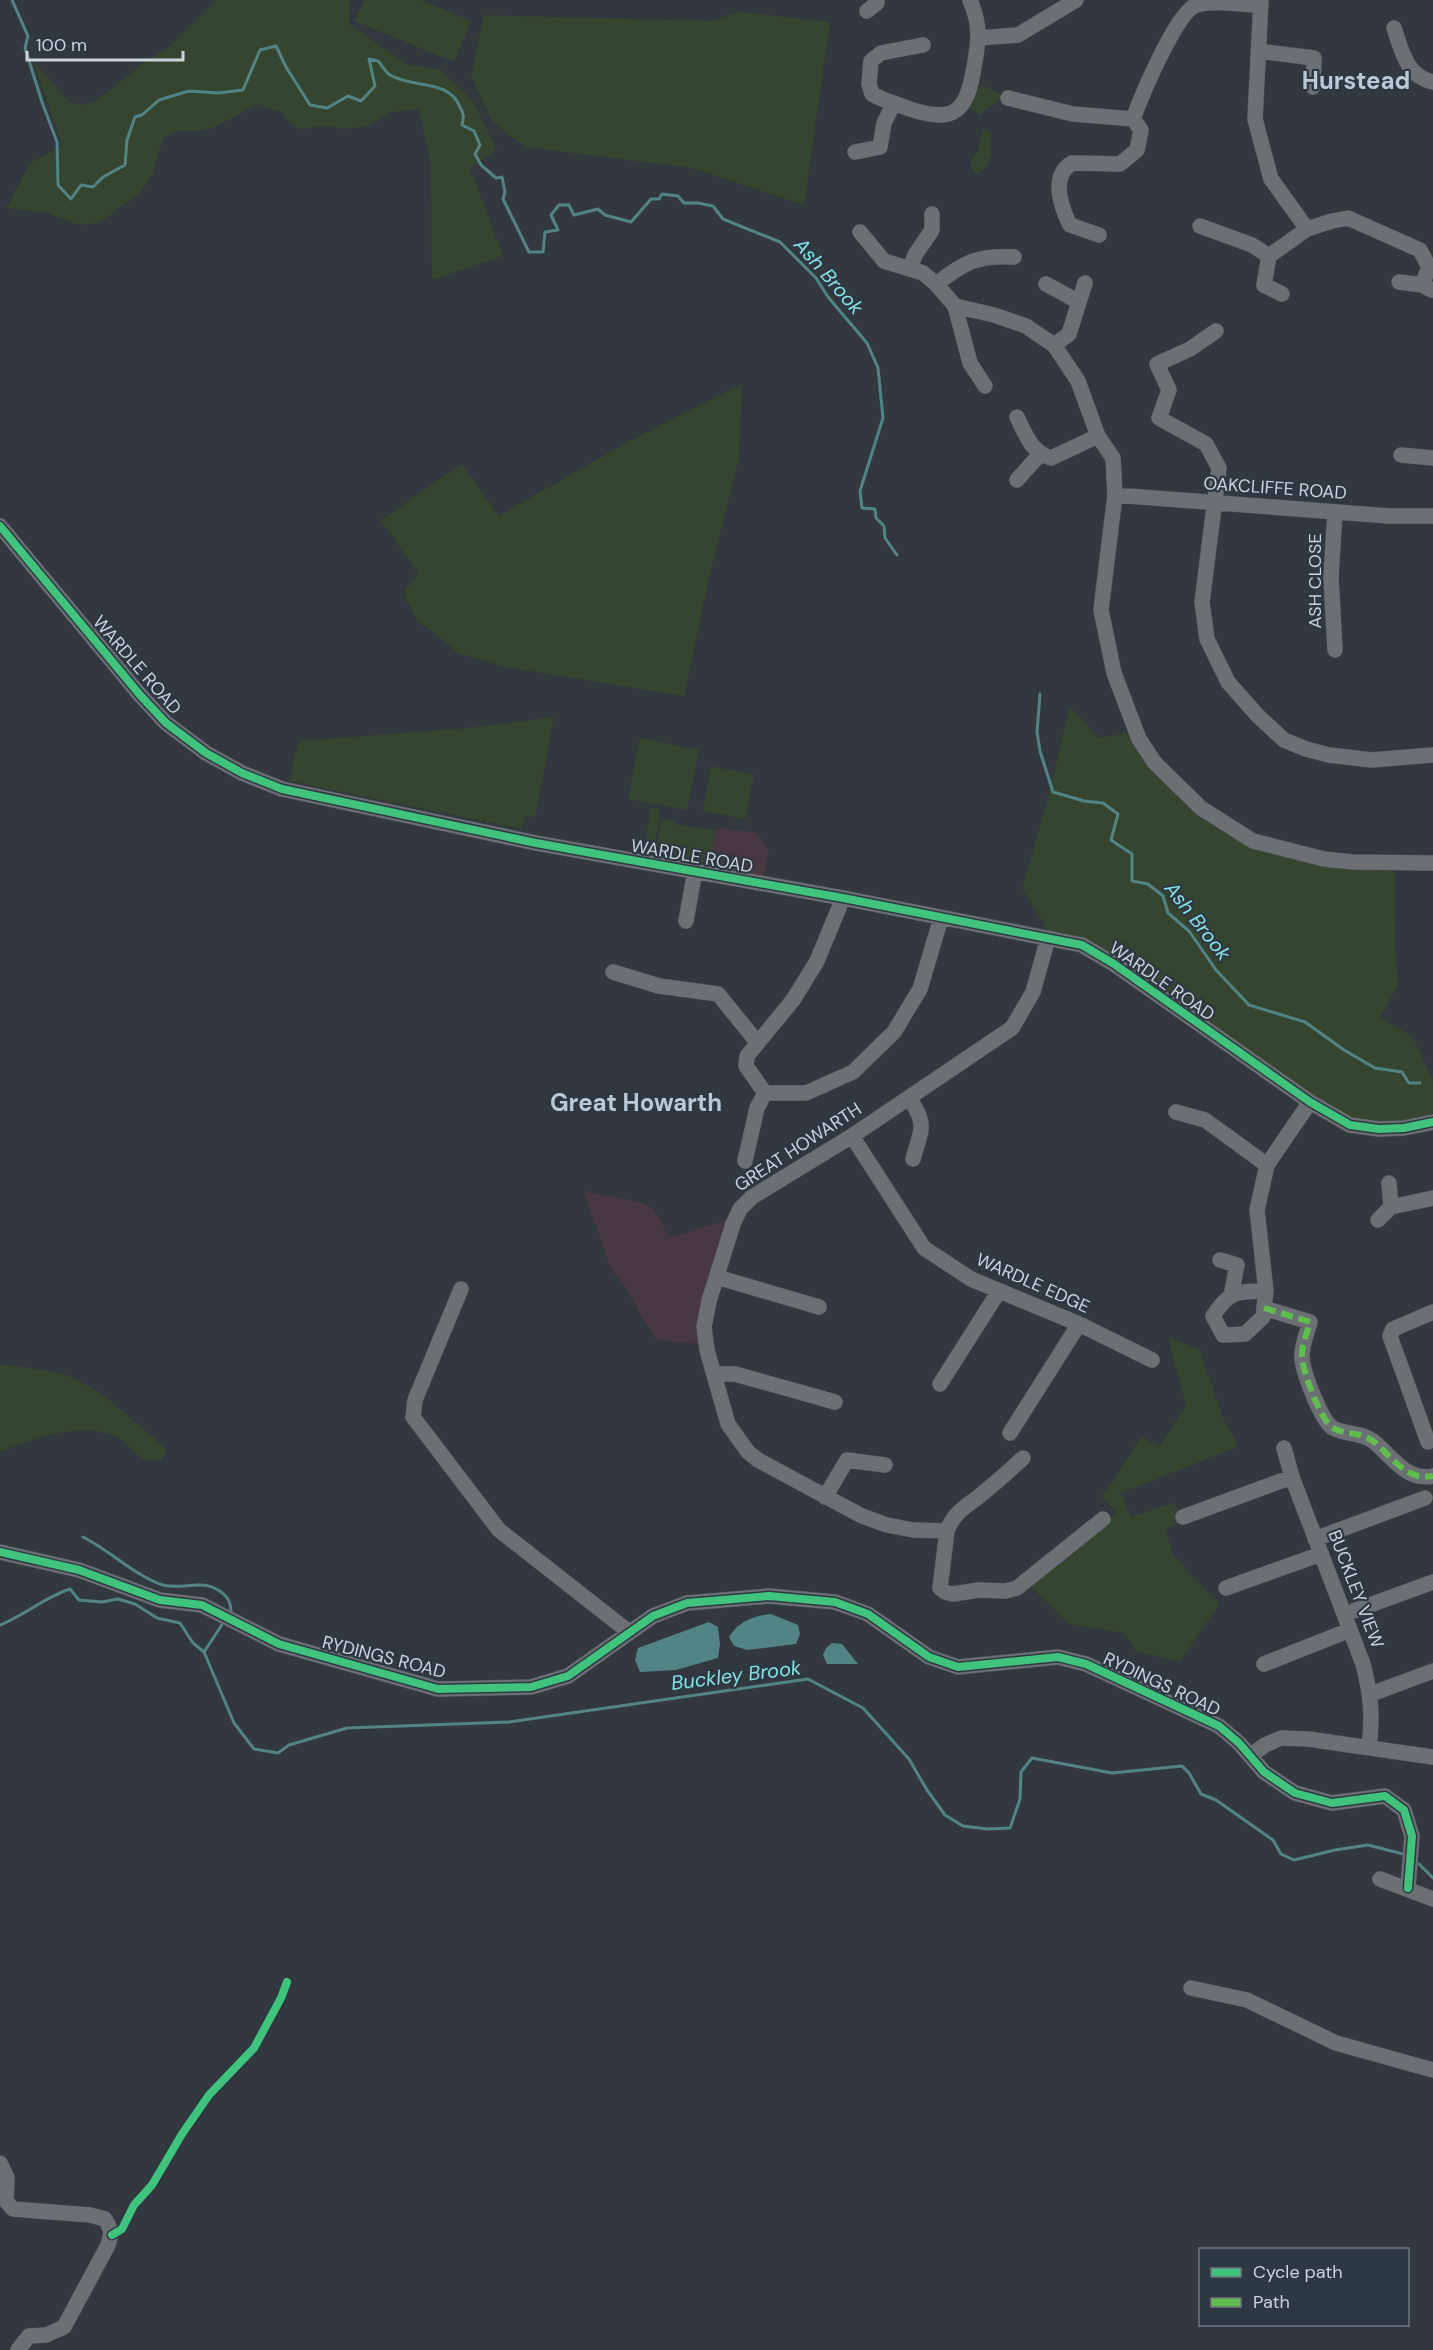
<svg xmlns="http://www.w3.org/2000/svg" width="1433" height="2350" font-family="'DM Sans',sans-serif">
	<style>
		.education { fill: #473841 }
		.green { fill: #354530 }
		.water { fill: #528486 }
		.lines { fill: none; stroke-linecap: round; stroke-linejoin: round }
		.stream { stroke: #528486; stroke-width: 3 }
		.minor-casing { stroke: #51565c; stroke-width: 16 }
		.minor { stroke: #6c7075; stroke-width: 15 }
		.quiet { stroke: #5fbe4e; stroke-width: 6; stroke-dasharray: 12 6; stroke-linecap: butt }
		.cycleway-casing { stroke: #2d3843; stroke-width: 11 }
		.cycleway { stroke: #40c37c; stroke-width: 8 }
		.labels { text-anchor: middle; dominant-baseline: central; stroke-width: 4.5; stroke-linejoin: round; paint-order: stroke }
		.street-label { font-size: 18px; fill: #cdd3db; stroke: #2d3843 }
		.water-label { font-size: 20px; font-style: italic; fill: #87e2e5; stroke: #2d3843 }
		.district-label { font-size: 24px; font-weight: bold; fill: #bbc8d6; stroke: #2d3843 }
	</style>
	<rect width="100%" height="100%" fill="#32383e"/>
	<path class="education" d="M722,828L757,833L769,851L764,877L710,867L715,830Z
		M584,1191L639,1202L653,1208L670,1238L727,1220L700,1315L698,1344L656,1340L622,1282L610,1267Z"/>
	<path class="green" d="M217,0H350L349,24L407,64L441,70L473,101L497,150L470,168L503,256L432,280L431,165L419,109L392,112L367,126L344,129L328,126L298,129L290,124L283,113L258,104L213,128L195,131H177L163,138L152,175L139,194L100,222L85,225L73,223L47,213L7,208L30,163L62,145L33,61L70,102L82,105L96,101L145,62L168,48Z
		M364,0H421L471,21L454,62L355,21Z
		M738,12L830,22L804,205L692,168L525,147L492,121L471,76L484,15L711,21Z
		M983,86L1001,94L999,100L980,115L970,108L978,88Z
		M982,129L991,132V156L988,159L989,163L978,174L974,172L970,162L979,149Z
		M742,384L739,457L710,573L684,696L505,667L458,653L417,619L406,599V589L418,574L381,520L462,464L499,516L624,444Z
		M1070,707L1099,738L1134,732L1153,764L1254,844L1394,865L1395,948L1398,985L1380,1017L1413,1037L1433,1081V1118L1403,1125L1351,1121L1117,960L1047,934L1043,921L1022,889L1046,805Z
		M554,717L535,818L526,815L522,829L289,781L299,741L468,728Z
		M640,738L699,750L687,810L628,799Z
		M711,766L754,775L745,819L703,811Z
		M651,807L659,810V821L653,855L643,853Z
		M662,819L677,822V825L715,830L710,867L686,862L680,858L676,860L655,856Z
		M1168,1337L1200,1350L1224,1421L1239,1446L1121,1493L1131,1517L1174,1503L1183,1521L1165,1529L1174,1556L1219,1604L1180,1662L1136,1651L1124,1633L1070,1624L1031,1587L1117,1513L1101,1496L1113,1482L1141,1437L1159,1447L1186,1405Z
		M0,1365C20,1366 60,1371 78,1380C110,1397 139,1426 167,1449L161,1461C130,1460 139,1449 118,1438C84,1419 34,1439 0,1452Z"/>
	<path class="water" d="M771,1614L798,1625L800,1634L796,1644L747,1650L734,1646L729,1637C739,1621 753,1616 771,1614Z
		M709,1622L718,1627L720,1644L718,1658L676,1670L640,1672L635,1660L638,1648Z
		M832,1643L842,1644L858,1664H827L823,1655L826,1648Z"/>
	<g class="lines">
		<path class="stream" d="M12,0L28,36L25,48L42,102L57,142L58,185L71,199L81,185L93,187L103,177L125,165L127,140L135,117L142,115L159,100L189,91L218,93L243,90L260,50L276,46L286,67L310,105L327,108L348,96L361,101L375,86L369,59L378,61C382,65 385,72 390,75C413,89 448,78 460,107C464,114 464,117 462,125L474,131L480,145L475,154L481,165L496,178L502,177L505,192L503,199L529,252H543L545,232L558,230L551,215L559,205H569L574,215L598,209L605,215L631,222L651,199H659L662,194L678,196L684,203H698L713,206L723,219L780,242L816,278L828,297L867,343L878,368L883,418L860,491L862,508L875,509L876,518L884,526L885,538L897,555
			M1040,694L1037,732L1040,751L1053,792L1084,801L1103,803L1118,814L1111,840L1132,854V881L1148,884L1163,896L1168,913L1189,931L1216,970L1249,1005L1305,1022L1344,1050L1375,1068L1402,1072L1409,1083H1420
			M83,1537C109,1550 137,1577 163,1585C182,1590 200,1579 218,1590C228,1596 231,1602 231,1613
			M225,1620L204,1652L234,1723L254,1749L278,1753L289,1745L347,1728L509,1722L808,1679L863,1708L909,1759L927,1790L945,1815L963,1826L987,1829L1010,1828L1020,1799L1021,1772L1032,1758L1112,1773L1182,1766L1189,1773L1201,1794L1216,1800L1273,1840L1281,1854L1294,1860L1335,1850L1368,1845L1403,1854
			M0,1625C25,1615 45,1597 70,1589L79,1600L102,1602L118,1599L135,1604L157,1618L180,1623L193,1643L204,1652
			M1419,1864L1433,1878"/>
		<defs>
			<path id="minor" d="M1261,0L1255,119L1271,179L1307,229
				M867,11L877,3L876,0
				M1394,28C1402,51 1406,76 1433,82
				M979,38L1018,35L1076,0
				M923,45L881,53L871,61L869,84L872,94C884,101 897,104 910,109C955,124 967,111 974,67C979,40 981,26 970,0
				M1258,51L1314,58L1313,87
				M1008,98L1073,114L1133,119
				M855,152L880,147L884,123L894,103
				M932,214V230L915,255L910,269L923,273L936,284L955,306L994,315L1026,326L1036,333L1054,345L1078,381L1098,436L1113,458L1115,495L1101,610L1114,673L1139,739L1155,763L1201,808L1253,841L1324,859L1353,862L1433,863
				M1200,226L1252,245L1269,256L1307,229L1332,221L1348,218L1420,250L1429,267L1422,285L1432,290
				M860,232L884,261L910,269
				M1099,235L1070,225C1061,207 1050,176 1072,163L1120,164L1137,150L1141,130L1133,119C1141,97 1176,13 1196,5C1216,0 1240,4 1261,6
				M1269,256L1264,285L1282,294
				M1399,282L1422,285
				M936,284C966,262 976,255 1014,257
				M1046,284L1079,302
				M955,306L970,363L985,386
				M1216,331L1190,349L1157,364L1169,390L1159,418L1206,444L1219,468L1202,602L1207,639L1228,682L1258,716L1284,740L1306,749L1329,755L1371,760L1433,755
				M1054,345L1069,334L1085,283
				M1017,417C1026,435 1030,451 1051,458L1098,436
				M1401,455L1433,458
				M1017,480L1040,454
				M1115,495L1389,516H1433
				M0,526L140,695L166,723L206,753L242,773L282,789L536,843L843,898L1082,945L1114,964L1310,1102L1350,1125L1379,1129L1404,1128L1433,1122
				M1335,650L1331,577L1335,512
				M686,921L695,871
				M613,972L659,986L718,994L757,1042
				M765,1093H806L853,1072L894,1032L920,989L941,918
				M765,1093L746,1066L747,1056L793,1000L817,961L843,898
				M909,1098C928,1125 921,1130 913,1159
				M1176,1112L1205,1120L1267,1165
				M852,1136L924,1248L971,1279L1079,1324L1152,1360
				M745,1161L757,1108L765,1093
				M1391,1207L1433,1198
				M1378,1220L1391,1207L1389,1183
				M1220,1260L1237,1265L1231,1296
				M717,1277L819,1307
				M461,1289L415,1400L413,1417L499,1530L629,1632
				M1266,1291C1237,1291 1229,1291 1213,1316L1223,1335L1245,1334L1263,1317L1266,1291L1257,1210L1267,1165L1310,1102
				M1264,1308L1310,1322C1307,1334 1301,1346 1302,1358C1303,1372 1321,1421 1333,1428C1346,1435 1361,1432 1373,1441C1391,1455 1406,1482 1433,1476
				M714,1374H735L835,1402
				M940,1384L999,1291
				M1010,1433L1079,1324
				M1428,1442L1390,1336L1393,1329L1433,1312
				M1284,1448L1292,1477L1363,1664C1371,1695 1373,1716 1369,1748
				M1023,1458C1010,1470 997,1482 983,1493C968,1506 955,1510 947,1531L913,1530L887,1525L862,1516L758,1460L748,1452L728,1424L707,1350L704,1327L709,1301L733,1224L740,1209L752,1197L852,1136L1012,1028L1033,992L1048,938
				M825,1497L847,1460L885,1465
				M1183,1517L1292,1477
				M947,1531L940,1588L945,1592L953,1594L979,1590L1005,1591L1017,1588L1103,1519
				M1315,1539L1425,1498
				M0,1552L79,1570L160,1600L202,1605L279,1644L438,1689L531,1687L568,1676L653,1616L687,1603L769,1596L835,1602L868,1614L929,1657L958,1667L1058,1657L1086,1664L1219,1726L1239,1743L1264,1772L1295,1793L1332,1803L1385,1796L1404,1810L1412,1836L1408,1888
				M1226,1588L1321,1554
				M1345,1614L1433,1582
				M1264,1664L1350,1630
				M1371,1694L1433,1671
				M1250,1756L1265,1745L1281,1738L1308,1739L1433,1757
				M1380,1879L1433,1899
				M1191,1988L1247,2000L1336,2043L1433,2070
				M0,2163L7,2178L6,2201L13,2209L90,2215L105,2219C112,2230 112,2235 107,2247L64,2327L46,2335L29,2336L18,2350"/>
		</defs>
		<use href="#minor" class="minor-casing"/>
		<use href="#minor" class="minor"/>
		<path class="quiet" d="M1264,1308L1310,1322C1307,1334 1301,1346 1302,1358C1303,1372 1321,1421 1333,1428C1346,1435 1361,1432 1373,1441C1391,1455 1406,1482 1433,1476"/>
		<defs>
			<path id="cycleway" d="M0,526L140,695L166,723L206,753L242,773L282,789L536,843L843,898L1082,945L1114,964L1310,1102L1350,1125L1379,1129L1404,1128L1433,1122
				M0,1552L79,1570L160,1600L202,1605L279,1644L438,1689L531,1687L568,1676L653,1616L687,1603L769,1596L835,1602L868,1614L929,1657L958,1667L1058,1657L1086,1664L1219,1726L1239,1743L1264,1772L1295,1793L1332,1803L1385,1796L1404,1810L1412,1836L1408,1888
				M112,2235L122,2229L134,2205L152,2185L182,2134L209,2095L254,2048L281,1998L287,1982"/>
		</defs>
		<use href="#cycleway" class="cycleway-casing"/>
		<use href="#cycleway" class="cycleway"/>
	</g>
	<g class="labels">
		<g class="street-label">
			<text transform="translate(1275 488) rotate(4)">OAKCLIFFE ROAD</text>
			<text transform="translate(1315 581) rotate(-90)">ASH CLOSE</text>
			<text transform="translate(137 665) rotate(49)">WARDLE ROAD</text>
			<text transform="translate(692 856) rotate(10)">WARDLE ROAD</text>
			<text transform="translate(1162 981) rotate(35)">WARDLE ROAD</text>
			<text transform="translate(798 1147) rotate(-33)">GREAT HOWARTH</text>
			<text transform="translate(1033 1283) rotate(24)">WARDLE EDGE</text>
			<text transform="translate(1356 1589) rotate(69)">BUCKLEY VIEW</text>
			<text transform="translate(384 1657) rotate(14)">RYDINGS ROAD</text>
			<text transform="translate(1162 1684) rotate(25)">RYDINGS ROAD</text>
		</g>
		<g class="water-label">
			<text transform="translate(829 276) rotate(49)">Ash Brook</text>
			<text transform="translate(1198 921) rotate(52)">Ash Brook</text>
			<text transform="translate(736 1675) rotate(-7)">Buckley Brook</text>
		</g>
		<g class="district-label">
			<text x="1356" y="80">Hurstead</text>
			<text x="636" y="1102">Great Howarth</text>
		</g>
	</g>
	<rect x="1199" y="2248" width="210" height="78" fill="#2d3843" stroke="#6d7680" stroke-width="1.5"/>
	<rect x="1211" y="2268" width="30" height="9" fill="#40c37c" stroke="#6d7680" stroke-width="1.5"/>
	<text x="1253" y="2278" font-size="18" fill="#cdd3db">Cycle path</text>
	<rect x="1211" y="2298" width="30" height="9" fill="#5fbe4e" stroke="#6d7680" stroke-width="1.5"/>
	<text x="1253" y="2308" font-size="18" fill="#cdd3db">Path</text>
	<path d="M27 51v9h156v-9" fill="none" stroke="#cdd3db" stroke-width="3"/>
	<text x="36" y="51" font-size="18" fill="#cdd3db" stroke="#2d3843" stroke-width="4.5" paint-order="stroke">100 m</text>
</svg>
